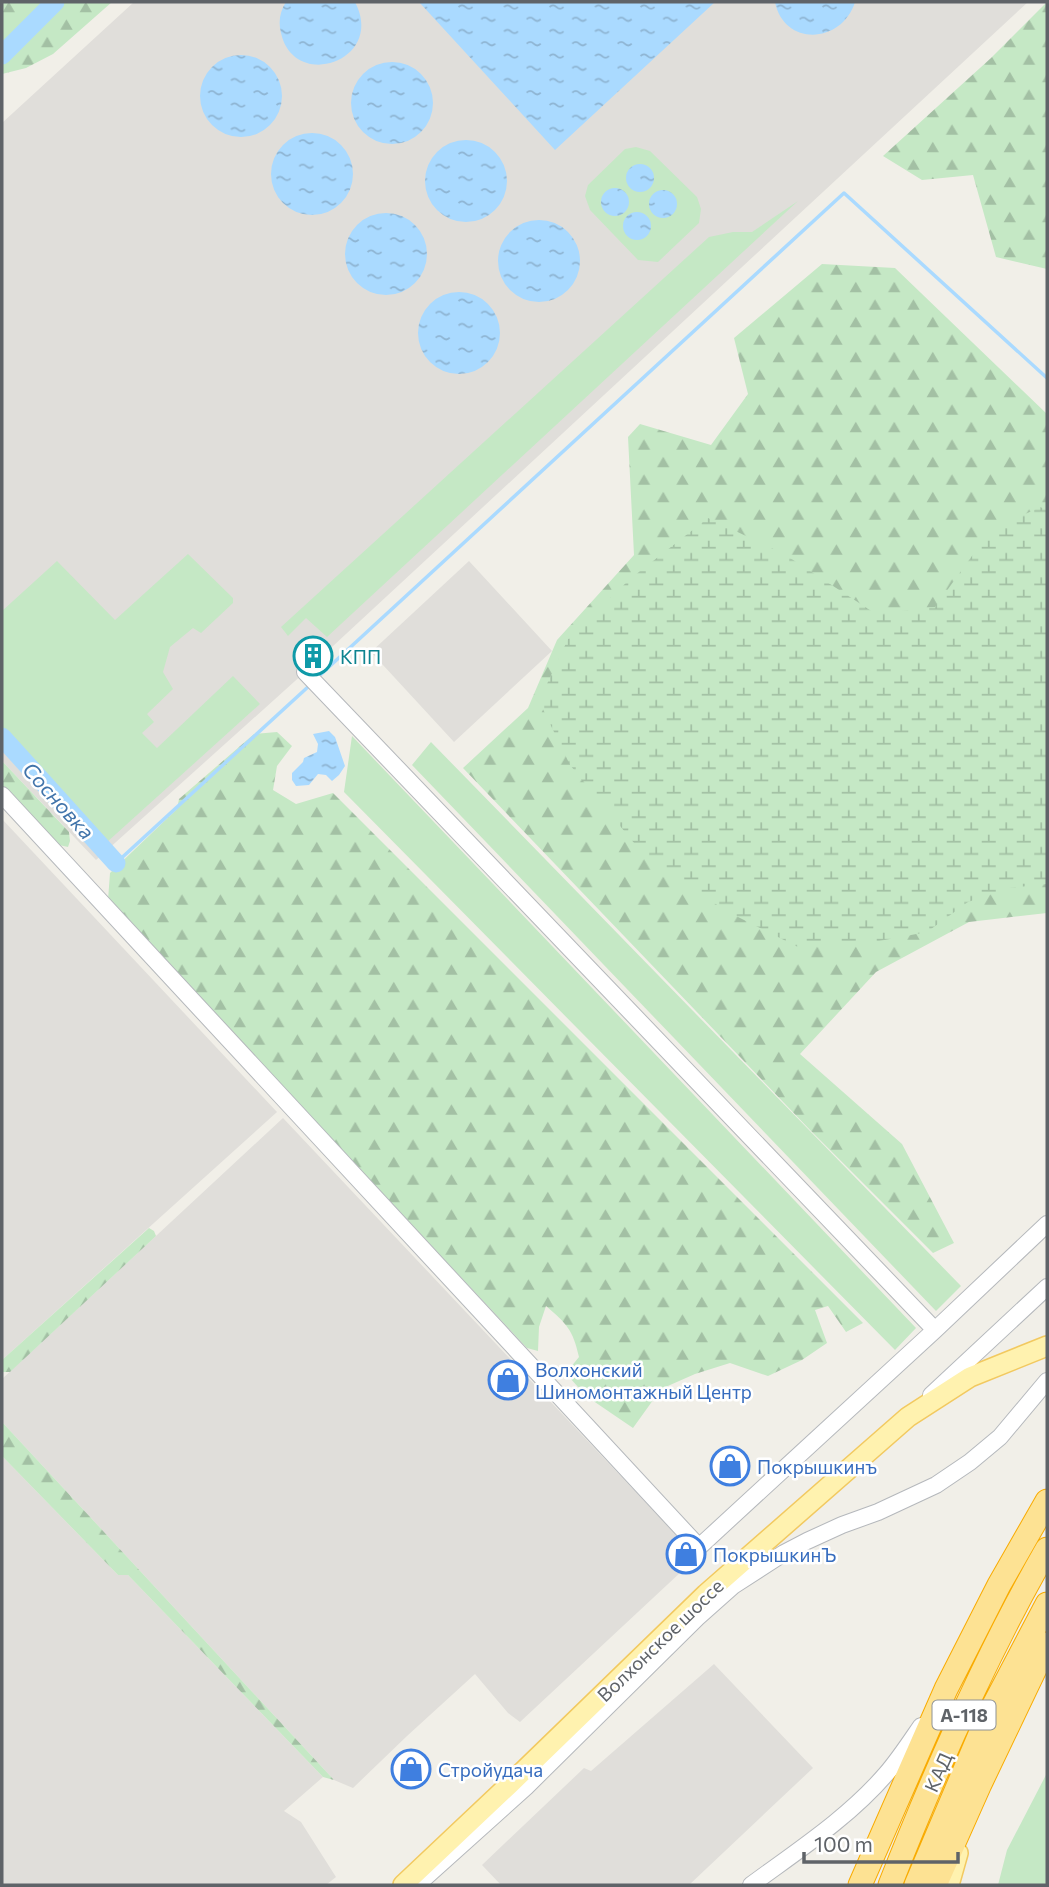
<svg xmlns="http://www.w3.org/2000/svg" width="1049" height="1887" font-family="Commissioner,sans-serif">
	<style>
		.industrial { fill: #e0deda }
		.grass { fill: #c5e8c5 }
		.forest { fill: url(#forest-firs) }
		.wetland { fill: url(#wetland-marsh) }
		.water { fill: url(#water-ripples) }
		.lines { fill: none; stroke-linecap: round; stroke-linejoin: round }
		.stream { stroke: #aadaff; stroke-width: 3.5 }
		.river { stroke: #aadaff; stroke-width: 19 }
		.minor-casing { stroke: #b5b8bc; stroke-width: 18 }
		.major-casing { stroke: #f2c960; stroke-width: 22 }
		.highway-casing { stroke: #f9ab00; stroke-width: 25 }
		.minor { stroke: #fff; stroke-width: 16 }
		.major { stroke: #fff2af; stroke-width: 19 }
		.highway { stroke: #fde293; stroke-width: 23 }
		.labels { text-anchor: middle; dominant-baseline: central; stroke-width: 5; stroke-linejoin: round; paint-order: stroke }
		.shield { fill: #fff; stroke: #8f9295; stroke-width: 2 }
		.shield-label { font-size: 18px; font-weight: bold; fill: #5f6368 }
		.culture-label { font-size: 19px; fill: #0d838f; stroke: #fff; text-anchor: start }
		.shop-label { font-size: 19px; fill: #366cbe; stroke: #fff; text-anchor: start }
		.street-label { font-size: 19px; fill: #5f6368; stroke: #fff }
		.water-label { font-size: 21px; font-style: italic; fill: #4174aa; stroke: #fff }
	</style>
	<defs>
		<pattern id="forest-firs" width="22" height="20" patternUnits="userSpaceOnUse" patternTransform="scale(1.75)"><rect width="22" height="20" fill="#c5e8c5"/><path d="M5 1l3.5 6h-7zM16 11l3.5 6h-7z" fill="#a3c0a4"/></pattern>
		<pattern id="wetland-marsh" width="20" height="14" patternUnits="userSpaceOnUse" patternTransform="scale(1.75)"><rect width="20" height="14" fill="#c5e8c5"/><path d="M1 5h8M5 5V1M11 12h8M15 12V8" fill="none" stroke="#a3c0a4"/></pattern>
		<pattern id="water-ripples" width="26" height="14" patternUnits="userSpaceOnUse" patternTransform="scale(1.75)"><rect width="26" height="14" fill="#aadaff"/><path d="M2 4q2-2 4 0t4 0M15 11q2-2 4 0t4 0" fill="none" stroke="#8eb4d2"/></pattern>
	</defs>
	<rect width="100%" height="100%" fill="#f1efe8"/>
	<path class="industrial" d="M134,2H1028L305,672L96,860L2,761V123Z
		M469,561L552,651L454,742L371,652Z
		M2,819L277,1112L2,1360Z
		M283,1118L697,1557L520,1722L508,1713L475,1674L407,1736L353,1788L334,1780L2,1422V1379Z
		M2,1456L118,1575H128L323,1777L284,1811L301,1822L336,1877L326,1885H2Z
		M714,1664L813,1768L689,1885H501L482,1865L584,1768L591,1771Z"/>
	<path class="grass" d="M636,147L650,151L697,197L701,209L699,223L658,262L638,260L590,210L585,196L588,185L625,149Z
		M798,201L327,637L306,618L288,636L281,627L709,237L733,232H752Z
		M188,554L233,598V603L201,633L193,628L170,647L163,672L173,689L147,714L154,722L142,733L157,748L233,676L260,704L106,843L2,730V611L57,561L115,620Z
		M352,736L916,1328L895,1350L344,792Z
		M431,742L961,1286L936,1311L412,765Z
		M1047,1773V1885H998L1007,1850Z"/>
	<path class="forest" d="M2,2H112L53,54L26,68L2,74Z
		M1047,2V269L996,257L973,175L922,180L883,156L991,58Z
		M822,264L895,268L1047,414V913L969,922L876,972L800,1054L902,1144L954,1243L933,1253L811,1131L463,768L528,708L557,640L634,555L628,437L640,424L711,445L748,394L734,338Z
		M277,732L292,746L277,766L273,790L296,804L333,793L863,1323L846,1332L828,1306L815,1310L827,1343L802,1360L768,1376L730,1363L695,1374L661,1389L633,1428L586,1396L570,1378V1368L579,1357C573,1330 567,1324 546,1306L539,1327L538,1351L527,1348L108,900L110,873L177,809L179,799L254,734Z
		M2,761L69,832L70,841L68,847L59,845L2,786Z
		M149,1228L154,1231L156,1236L10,1372H3L2,1360Z
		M2,1422L334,1780L323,1777L128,1575H118L2,1456Z"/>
	<path class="wetland" d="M1040,507L1047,510V884L1009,888L968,902L927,932L863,944L836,942L802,949L728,912L648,860L570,765L539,701L568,639L630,579L708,518L784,554L876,614L935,607L990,531Z"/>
	<path class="water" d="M286,2H355C386,61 294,92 281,33C278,22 280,11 286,2Z
		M419,2H715L555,150Z
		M775,2H855C842,44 784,47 775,2Z
		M200 96a41 41 0 1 1 82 0a41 41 0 1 1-82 0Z
		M351 103a41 41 0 1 1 82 0a41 41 0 1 1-82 0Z
		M271 174a41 41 0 1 1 82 0a41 41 0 1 1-82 0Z
		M425 181a41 41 0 1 1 82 0a41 41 0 1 1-82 0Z
		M626 178a14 14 0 1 1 28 0a14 14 0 1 1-28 0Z
		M601 202a14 14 0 1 1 28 0a14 14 0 1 1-28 0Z
		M649 204a14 14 0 1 1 28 0a14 14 0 1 1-28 0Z
		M623 226a14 14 0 1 1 28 0a14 14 0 1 1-28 0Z
		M345 254a41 41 0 1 1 82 0a41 41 0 1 1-82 0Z
		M498 261a41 41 0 1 1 82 0a41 41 0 1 1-82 0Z
		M418 333a41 41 0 1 1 82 0a41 41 0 1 1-82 0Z
		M329,731L335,737L345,766L339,775L332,781L326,775L318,774L309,785L296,786L292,780V773L303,762L304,758L317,752L318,744L313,734Z"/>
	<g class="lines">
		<path class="stream" d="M318,677L844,193L1047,378
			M116,863L309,686"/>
		<path class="river" d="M2,55L55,2
			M2,737L116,863"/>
		<defs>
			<path id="minor" d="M305,672L935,1330
				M2,795L699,1547L935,1330L1047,1224
				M931,1395L1047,1287
				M417,1885L526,1787L697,1618L733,1586L784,1553L807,1541L842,1525L878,1512L936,1485L970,1462L1000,1437L1047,1381
				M751,1885C797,1851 848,1818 886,1774C899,1759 910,1742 921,1726"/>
			<path id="major" d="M403,1885L510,1784L706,1594L908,1417L970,1377L1047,1346
				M949,1885L958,1853"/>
			<path id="highway" d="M860,1885L946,1689L999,1585L1047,1501
				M890,1885C935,1771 986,1655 1047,1549
				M916,1885L987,1718L1047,1604
				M935,1885L980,1784L1047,1644"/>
		</defs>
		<use href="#minor" class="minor-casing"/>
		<use href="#major" class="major-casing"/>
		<use href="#highway" class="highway-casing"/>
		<use href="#minor" class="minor"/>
		<use href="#major" class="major"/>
		<use href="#highway" class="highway"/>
	</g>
	<defs>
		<symbol id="building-ring" viewBox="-11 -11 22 22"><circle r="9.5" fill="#fff" stroke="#0f9aa8" stroke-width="1.5"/><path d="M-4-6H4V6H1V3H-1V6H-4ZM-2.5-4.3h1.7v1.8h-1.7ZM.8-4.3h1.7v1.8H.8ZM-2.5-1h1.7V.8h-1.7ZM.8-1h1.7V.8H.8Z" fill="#0f9aa8"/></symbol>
		<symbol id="shop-ring" viewBox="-11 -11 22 22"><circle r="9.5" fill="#fff" stroke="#3f7fe0" stroke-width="1.5"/><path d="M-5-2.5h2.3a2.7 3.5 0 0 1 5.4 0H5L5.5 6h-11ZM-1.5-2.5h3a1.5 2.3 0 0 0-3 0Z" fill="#3f7fe0"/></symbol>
	</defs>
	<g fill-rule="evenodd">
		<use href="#building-ring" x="291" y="634" width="44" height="44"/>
		<use href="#shop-ring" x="486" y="1358" width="44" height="44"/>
		<use href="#shop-ring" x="708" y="1444" width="44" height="44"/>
		<use href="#shop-ring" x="664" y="1532" width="44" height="44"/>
		<use href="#shop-ring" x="389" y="1747" width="44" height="44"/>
	</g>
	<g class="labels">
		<rect class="shield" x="932.5" y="1700.5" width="63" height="29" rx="5"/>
		<g class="shield-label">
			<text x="964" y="1715">А-118</text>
		</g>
		<g class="culture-label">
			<text x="340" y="656">КПП</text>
		</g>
		<g class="shop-label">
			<text x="535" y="1369">Волхонский<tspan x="535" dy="22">Шиномонтажный Центр</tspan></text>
			<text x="757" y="1466">Покрышкинъ</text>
			<text x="713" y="1554">ПокрышкинЪ</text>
			<text x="438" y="1769">Стройудача</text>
		</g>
		<g class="street-label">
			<text transform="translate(660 1640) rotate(-44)">Волхонское шоссе</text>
			<text transform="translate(938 1772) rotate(-66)">КАД</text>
		</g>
		<g class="water-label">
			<text transform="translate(59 800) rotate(48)">Сосновка</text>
		</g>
	</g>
	<rect width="1049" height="1887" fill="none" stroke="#5f6368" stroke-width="7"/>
	<path d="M804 1852v10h154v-10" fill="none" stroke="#5f6368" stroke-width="3.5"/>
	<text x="814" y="1852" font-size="21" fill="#5f6368" stroke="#ffffff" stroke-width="5" paint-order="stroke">100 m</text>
</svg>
